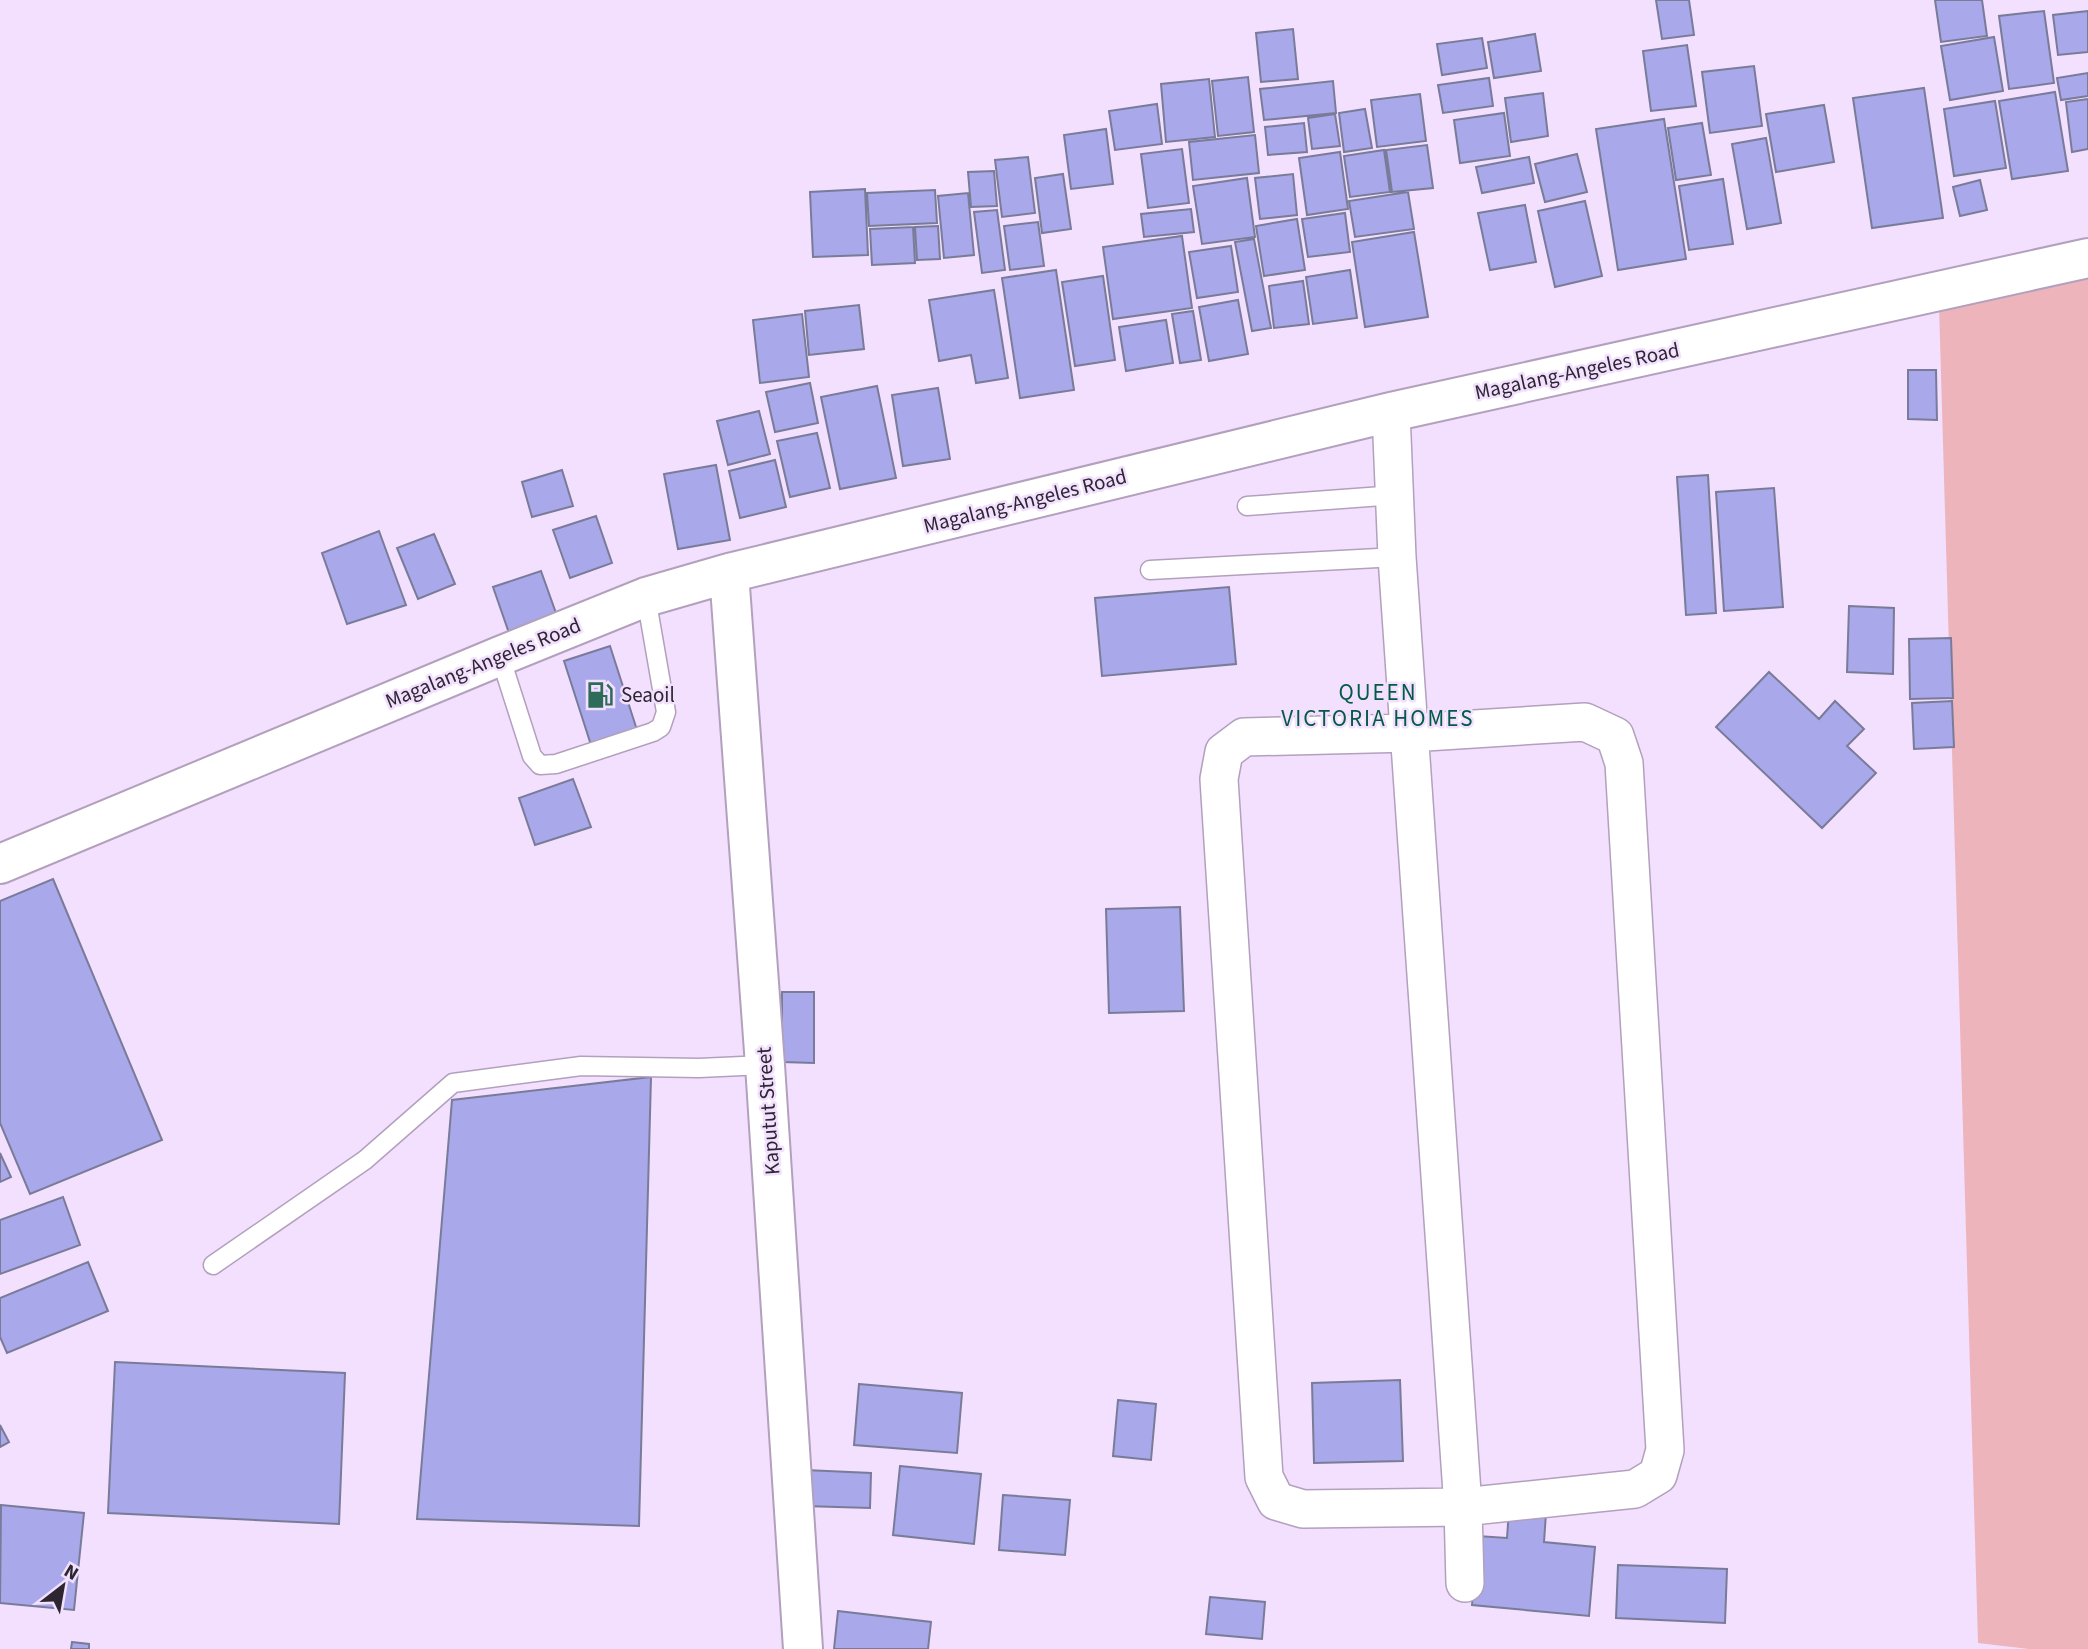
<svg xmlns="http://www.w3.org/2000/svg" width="2088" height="1649" font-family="'Source Sans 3',sans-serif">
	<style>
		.green { fill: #edb4bc }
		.building { fill: #a8a8ea; stroke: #7a7b98; stroke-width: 2 }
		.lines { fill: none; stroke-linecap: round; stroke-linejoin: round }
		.lane-casing { stroke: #b2a0bd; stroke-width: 21 }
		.street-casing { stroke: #b2a0bd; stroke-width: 40 }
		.secondary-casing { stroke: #b2a0bd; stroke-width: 42 }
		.lane { stroke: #fff; stroke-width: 18 }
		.street { stroke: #fff; stroke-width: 37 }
		.secondary { stroke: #fff; stroke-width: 38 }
		.labels { text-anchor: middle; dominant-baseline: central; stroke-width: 5; stroke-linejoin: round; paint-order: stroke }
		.street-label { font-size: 21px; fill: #2d2631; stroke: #f2e0fe }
		.poi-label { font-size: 21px; fill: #2d2631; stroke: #f2e0fe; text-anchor: start }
		.neighbourhood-label { font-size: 23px; letter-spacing: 2px; fill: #045a46; stroke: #f2e0fe }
	</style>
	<rect width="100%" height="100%" fill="#f2e0fe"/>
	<path class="green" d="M2088,272V1649H2029L1978,1643L1939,306Z"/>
	<path class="building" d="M1656,0H1689L1694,35L1662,39Z
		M1935,0H1982L1987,36L1941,42Z
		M2044,11L2054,83L2009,89L1999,16Z
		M2088,11V52L2058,55L2053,15Z
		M1293,29L1298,79L1261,82L1256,33Z
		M1535,34L1541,71L1494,78L1488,42Z
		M1994,37L2003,91L1950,100L1941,46Z
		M1482,38L1487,68L1442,75L1437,44Z
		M1687,45L1696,106L1651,111L1643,51Z
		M1754,66L1762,126L1710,133L1702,72Z
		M2088,73V96L2061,100L2057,78Z
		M1248,77L1254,132L1218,136L1212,81Z
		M1489,78L1493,106L1443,113L1438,85Z
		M1209,79L1215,137L1166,142L1161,84Z
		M1333,81L1336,113L1264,120L1260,89Z
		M1924,88L1943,218L1872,228L1853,98Z
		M2055,92L2068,171L2012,179L1999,101Z
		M1543,93L1548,136L1511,142L1505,98Z
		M1420,94L1426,141L1377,147L1371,100Z
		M2088,99V149L2072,152L2066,102Z
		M1995,101L2006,168L1954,176L1944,109Z
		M1157,104L1162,144L1115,150L1109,111Z
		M1824,105L1834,162L1776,172L1766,114Z
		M1365,109L1372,148L1344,152L1339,113Z
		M1504,113L1510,156L1460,163L1454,120Z
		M1335,114L1340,146L1312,149L1308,118Z
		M1664,119L1686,259L1618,270L1596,129Z
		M1304,123L1307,152L1268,155L1265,127Z
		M1702,123L1711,175L1676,180L1668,128Z
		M1106,129L1113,184L1071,189L1064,135Z
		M1255,135L1259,173L1193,180L1189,142Z
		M1766,138L1781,223L1747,229L1732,144Z
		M1427,145L1433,188L1392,192L1386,150Z
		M1182,149L1189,203L1148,208L1141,154Z
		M1384,150L1390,192L1350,197L1344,156Z
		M1340,152L1348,209L1307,215L1299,158Z
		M1577,154L1587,192L1545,202L1535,164Z
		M1028,157L1035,213L1002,217L995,160Z
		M1529,157L1534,183L1482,193L1476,167Z
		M994,171L997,206L971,207L968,172Z
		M1063,174L1071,229L1042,233L1035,178Z
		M1293,174L1297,215L1260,219L1255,178Z
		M1247,178L1255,237L1202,244L1193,186Z
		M1723,179L1733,244L1689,250L1679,186Z
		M1980,180L1987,210L1960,216L1953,187Z
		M865,189L868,255L813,257L810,192Z
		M935,190L937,223L869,226L867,193Z
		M1408,192L1414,229L1355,237L1349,201Z
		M968,193L974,255L944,258L938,196Z
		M1585,201L1602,276L1555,287L1538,211Z
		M1525,205L1536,262L1490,270L1478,213Z
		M1191,209L1194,232L1144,237L1141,214Z
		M997,210L1005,270L982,273L974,212Z
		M1345,213L1350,252L1308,257L1302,219Z
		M1297,219L1305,270L1264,276L1256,226Z
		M1038,222L1044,266L1010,270L1004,226Z
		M938,226L940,259L917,260L915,227Z
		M913,227L915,263L872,265L870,229Z
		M1414,232L1428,317L1365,327L1352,242Z
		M1182,236L1192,308L1113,319L1103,247Z
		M1254,239L1271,328L1252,331L1235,242Z
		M1231,246L1238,292L1197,298L1189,252Z
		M1056,270L1074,390L1020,398L1002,278Z
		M1350,270L1357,318L1313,324L1306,277Z
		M1103,276L1115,360L1075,366L1062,282Z
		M1303,281L1309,324L1274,328L1269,286Z
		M994,290L1008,378L976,383L971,355L939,361L929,300Z
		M1238,300L1248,354L1209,361L1199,307Z
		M859,305L864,349L809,355L805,311Z
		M1193,311L1201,360L1180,363L1172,314Z
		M802,314L809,377L760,383L753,320Z
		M1166,320L1173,363L1126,371L1119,327Z
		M1908,370H1936L1937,420L1908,419Z
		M810,383L818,423L775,432L766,392Z
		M877,386L896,478L840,489L821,397Z
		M938,388L950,459L903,466L892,395Z
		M759,411L770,454L728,465L717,421Z
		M817,433L830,488L790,497L777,441Z
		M775,460L786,507L740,518L729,471Z
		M716,465L730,540L678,549L664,474Z
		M562,470L573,506L532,517L522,482Z
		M1708,475L1716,613L1686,615L1677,477Z
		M1774,488L1783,607L1724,611L1716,492Z
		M596,516L612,563L570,578L553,530Z
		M379,531L406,605L347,624L322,553Z
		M434,534L455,584L418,599L397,548Z
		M541,571L557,616L509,633L493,587Z
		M1229,587L1236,664L1102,676L1095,598Z
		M1849,606L1894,608L1893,674L1847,672Z
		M1951,638L1953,698L1910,699L1909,639Z
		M610,646L637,730L591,745L564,661Z
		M1769,672L1819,719L1835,701L1864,729L1847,746L1876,773L1822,828L1716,727Z
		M1952,701L1954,747L1914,749L1912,703Z
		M573,779L591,827L535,845L519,798Z
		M53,879L162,1140L30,1194L0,1123V901Z
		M1180,907L1184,1011L1109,1013L1106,909Z
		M782,992H814V1063L782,1062Z
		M651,1077L639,1526L417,1519L452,1100Z
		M0,1153L11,1177L0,1182Z
		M63,1197L80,1245L0,1274V1220Z
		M88,1262L108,1311L7,1353L0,1337V1298Z
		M115,1362L345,1373L339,1524L108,1513Z
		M1400,1380L1403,1461L1314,1463L1312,1383Z
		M859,1384L962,1393L957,1453L854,1445Z
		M1118,1400L1156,1404L1151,1460L1113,1456Z
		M0,1425L9,1442L0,1447Z
		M900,1466L981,1474L974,1544L893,1535Z
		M805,1470L871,1473L870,1508L804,1506Z
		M1003,1495L1070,1500L1065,1555L999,1550Z
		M1,1505L84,1513L74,1610L0,1603Z
		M1509,1510L1546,1513L1544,1542L1595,1547L1589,1616L1472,1605L1478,1536L1507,1538Z
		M1618,1565L1727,1569L1725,1623L1616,1618Z
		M1210,1597L1265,1602L1262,1639L1206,1634Z
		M838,1611L931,1622L928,1649H834Z
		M72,1642L89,1644V1649H71Z"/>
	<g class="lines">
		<defs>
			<path id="lane" d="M1247,506L1396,495
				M1150,570L1397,557
				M500,656L532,756L540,765L556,764L653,732L661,727L666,712L646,597
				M213,1265L365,1160L453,1083L581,1066L699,1068L765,1065"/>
			<path id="street" d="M1391,412L1397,557L1463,1507L1465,1583
				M1585,722L1615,736L1624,763L1665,1450L1658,1475L1635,1489L1463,1507L1303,1509L1276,1501L1264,1477L1219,779L1224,752L1244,737L1410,733Z"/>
			<path id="secondary" d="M729,573L765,1065L803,1649
				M0,864L500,656L646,597L729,573L1391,412L2088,258"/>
		</defs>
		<use href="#lane" class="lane-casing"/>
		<use href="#street" class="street-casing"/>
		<use href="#secondary" class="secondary-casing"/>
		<use href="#lane" class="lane"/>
		<use href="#street" class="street"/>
		<use href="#secondary" class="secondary"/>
	</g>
	<defs>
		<symbol id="fuel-bare" viewBox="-9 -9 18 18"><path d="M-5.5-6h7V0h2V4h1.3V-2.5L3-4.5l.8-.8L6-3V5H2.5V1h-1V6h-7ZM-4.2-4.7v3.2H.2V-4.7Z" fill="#2d6c59" stroke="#f2e0fe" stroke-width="2.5" paint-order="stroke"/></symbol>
	</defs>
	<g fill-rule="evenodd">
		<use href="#fuel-bare" x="581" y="676" width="38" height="38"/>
	</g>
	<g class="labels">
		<g class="street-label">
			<text transform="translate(1577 371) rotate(-12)">Magalang-Angeles Road</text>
			<text transform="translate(1025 501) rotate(-14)">Magalang-Angeles Road</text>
			<text transform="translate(483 663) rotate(-22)">Magalang-Angeles Road</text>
			<text transform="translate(768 1111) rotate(-94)">Kaputut Street</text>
		</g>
		<g class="poi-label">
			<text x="621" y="695">Seaoil</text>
		</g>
		<g class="neighbourhood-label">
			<text x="1378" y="692">QUEEN<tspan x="1378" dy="26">VICTORIA HOMES</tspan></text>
		</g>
	</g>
	<g transform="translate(63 1586) rotate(31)" stroke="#f2e0fe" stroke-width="5" paint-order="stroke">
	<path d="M0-5L12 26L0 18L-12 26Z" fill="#2d2631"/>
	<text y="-10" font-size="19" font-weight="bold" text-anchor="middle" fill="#2d2631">N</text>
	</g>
</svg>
